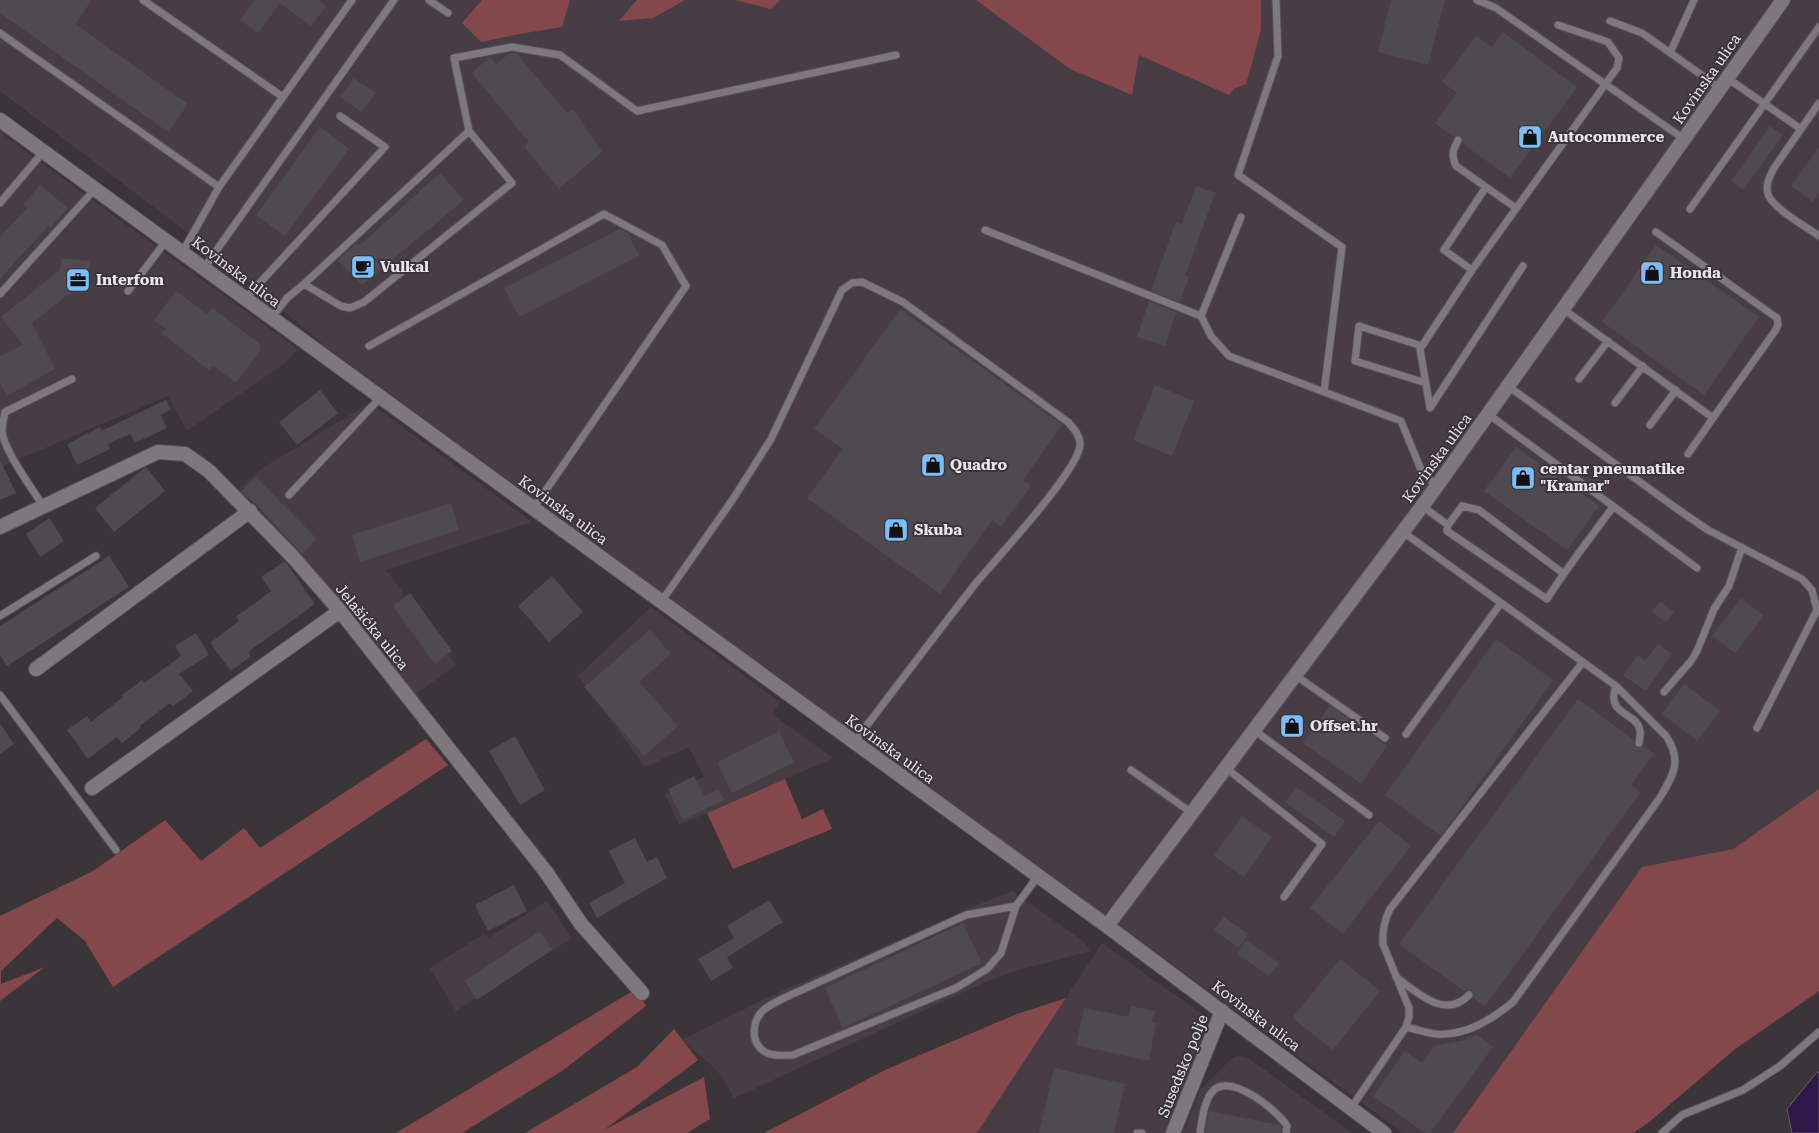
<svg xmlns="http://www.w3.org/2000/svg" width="1819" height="1133" font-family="'Roboto Serif',serif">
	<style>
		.built { fill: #493d45 }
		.green { fill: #84484c }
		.water { fill: #2e1849; stroke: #665679 }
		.building { fill: #4f4a50 }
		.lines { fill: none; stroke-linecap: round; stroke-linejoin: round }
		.lane-casing { stroke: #565154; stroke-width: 9 }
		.street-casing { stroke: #565154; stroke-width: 16 }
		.lane { stroke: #7e777b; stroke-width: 7 }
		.street { stroke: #7e777b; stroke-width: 14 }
		.labels { text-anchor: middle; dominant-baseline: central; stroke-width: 4; stroke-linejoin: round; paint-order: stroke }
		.street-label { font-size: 15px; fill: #e9e5e8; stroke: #3b3539 }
		.poi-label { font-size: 15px; font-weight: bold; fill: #e9e5e8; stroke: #3b3539; text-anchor: start }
	</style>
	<rect width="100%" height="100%" fill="#3b3539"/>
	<path class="built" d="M0,0H1819V789L1733,849L1642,867L1453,1133H1403L329,349L208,248L0,91Z
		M0,132L77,189L298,349L285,363L187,431L168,396L0,467Z
		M370,403L532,522L386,570L456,665L414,695L236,492L261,469Z
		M651,607L780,702L772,714L833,758L679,825L665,794L704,777L689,747L645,767L578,676Z
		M1012,891L1083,941L1090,951L1019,970L985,982L734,1098L721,1075L710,1064L682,1040L771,996L975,906Z
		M547,901L572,938L456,1011L430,968L484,934L488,938Z
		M1102,943L1203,1015L1205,1029L1166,1133H977Z
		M1237,1056L1248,1058L1352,1133H1183L1200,1090L1230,1060Z"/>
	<path class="green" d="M482,0H570L562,27L519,34L481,42L462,23Z
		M637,0H685L653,18L619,21Z
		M735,0H780L771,9Z
		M976,0H1261V30L1246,84L1235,88L1229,95L1139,55L1132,95L1070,69Z
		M426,739L448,765L113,987L85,941L57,918L1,971V984L45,967L0,1001V916L93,871L165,820L201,861L244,828L260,848Z
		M785,779L802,819L823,809L832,829L733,869L707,813Z
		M1819,789V991L1734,1050L1648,1123L1633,1133H1453L1642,867L1733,849Z
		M636,989L646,1006L562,1071L462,1133H396Z
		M1066,998L977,1133H764L887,1069L1017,1014Z
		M674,1029L698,1060L604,1130L704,1077L710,1119L687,1133H525L637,1067Z"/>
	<path class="water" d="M1817,1072H1819V1133H1792L1787,1109Z"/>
	<path class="building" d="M0,0H92L75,24L188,104L168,132L0,13Z
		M255,0H318L326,6L311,26L280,3L258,33L240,20Z
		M1391,0H1445L1428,65L1378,52Z
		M1503,32L1577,87L1510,178L1462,143L1463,139L1461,136L1457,135L1454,137L1435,123L1457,93L1442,82L1476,36L1492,47Z
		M510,53H516L567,113L573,109L602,152L559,189L525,148L528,141L472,73L490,57L496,64Z
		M354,78L376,93L361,112L340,97Z
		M1770,126L1783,135L1743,190L1731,181Z
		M320,127L349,149L285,236L256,215Z
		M1819,147V193L1813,202L1791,186Z
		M440,173L464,200L362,285L338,260L356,243L359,246Z
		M40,185L68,208L50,228L48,226L0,279V237L27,208L23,205Z
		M1196,186L1215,193L1185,276L1189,277L1180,302L1152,291V288L1176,222L1182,224Z
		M620,229L628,233L639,256L519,317L504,288Z
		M1656,245L1759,317L1704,395L1602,322Z
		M62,258L90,261L88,290L75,289L32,323L55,369L7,396L0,383V356L23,345L1,317L60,270Z
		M176,291L207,314L212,308L261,345L259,348L261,350L236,383L213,366L209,370L192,357L162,333L166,329L154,320Z
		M1149,301L1176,312L1165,346L1137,337Z
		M900,309L1062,425L1023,480L1031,486L1001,527L992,520L940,594L807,498L843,449L814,429Z
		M1155,385L1194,401L1172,456L1133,440Z
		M320,390L338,413L297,445L279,422Z
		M166,400L171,410L161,415L167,428L135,443L130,434L108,444L110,449L77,465L67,444L100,427L101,431Z
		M1516,447L1599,506L1567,550L1484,491Z
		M0,460L16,493L0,500Z
		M146,467L165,491L114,532L95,508Z
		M256,477L317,539L302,554L257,505L241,492Z
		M451,503L459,530L360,562L352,535Z
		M49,518L64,541L40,557L26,534Z
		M109,556L129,587L7,666L0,655V626Z
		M285,561L315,604L248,652L251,656L231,671L210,643L239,621L236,617L271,591L261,577Z
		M552,576L583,612L549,642L518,606Z
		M410,593L452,651L435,664L393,606Z
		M1741,598L1764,616L1735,653L1712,636Z
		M1660,601L1674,612L1666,622L1652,612Z
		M650,630L671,654L639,682L678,726L644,756L584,687Z
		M196,633L209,655L179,674L193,691L173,706L170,703L140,726L141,728L122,743L117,737L88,759L67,730L87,716L91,722L123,697L122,695L142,680L144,683L181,656L175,646Z
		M1496,639L1553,680L1441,836L1385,795Z
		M1658,644L1672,654L1646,691L1623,675L1638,655L1645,661Z
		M1684,684L1720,711L1697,741L1662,714Z
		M1578,699L1634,740L1636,747L1639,748L1643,746L1654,754L1631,785L1641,792L1485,1006L1473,998L1474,994L1471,990L1465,992L1399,944Z
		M1330,706L1387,746L1361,784L1303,743Z
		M0,723L14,744L0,754Z
		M779,731L794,762L732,793L717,762Z
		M515,736L545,790L520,805L489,751Z
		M694,776L704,796L718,789L724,800L683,820L668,789Z
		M1296,787L1345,821L1334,837L1285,802Z
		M1242,816L1272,837L1244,877L1214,856Z
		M1379,821L1411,846L1343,934L1310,908Z
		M635,838L647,862L657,857L667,878L597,918L589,903L625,883L609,851Z
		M514,885L527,911L488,931L475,905Z
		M769,900L783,922L727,957L733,968L711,981L698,959L734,938L727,926Z
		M1224,917L1248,934L1239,948L1214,930Z
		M963,923L982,963L843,1028L825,988Z
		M540,931L552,950L477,1000L465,981Z
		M1246,940L1279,963L1269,976L1237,954Z
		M1340,959L1380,991L1333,1050L1292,1018Z
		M1131,1006L1155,1011L1152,1022L1156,1023L1149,1061L1076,1045L1084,1008L1129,1017Z
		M1477,1035L1493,1047L1430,1133H1425L1373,1096L1405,1051L1422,1063L1434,1046L1465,1040L1468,1037Z
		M1054,1068L1125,1084L1114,1133H1039Z
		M1209,1111L1280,1125L1281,1127V1133H1205Z"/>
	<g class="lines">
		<defs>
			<path id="lane" d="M143,0L283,97
				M429,0L448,13
				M1276,0L1278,56L1238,175L1342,247L1324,392
				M1477,0L1496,8L1684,139
				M1610,21L1642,33L1720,88
				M0,33L219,187L352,0
				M1670,53L1694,0
				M1727,78L1801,129
				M1819,103L1774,168C1770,176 1765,185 1768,194C1772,208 1807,227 1819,236
				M469,131L454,58L512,47L560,55L637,111L896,55
				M1458,140C1453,150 1451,155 1456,166L1516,208
				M0,203L43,152
				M1690,209L1819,27
				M1241,217L1201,316L1211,336L1229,356L1401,421L1422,472L1437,487
				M985,230L1201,316
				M1656,232L1777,318L1778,325L1775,331L1713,418
				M182,253L219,187
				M204,268L394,0
				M1472,270L1444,250L1486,187
				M128,291L166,241
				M0,294L95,189
				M245,299L385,147L340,116
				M1563,309L1713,418L1688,454
				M271,319L287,298L304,284L469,131L512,183L364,302L350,308L341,306L304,284
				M369,346L604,214L662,245L686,286L533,509
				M1422,346L1359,326L1355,361L1426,383
				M1579,379L1608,341
				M1508,386L1673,506L1708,530L1802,579L1812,590L1817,610L1757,728
				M1615,403L1643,366
				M1430,408L1420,349L1472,270L1617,68L1619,58L1608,42L1558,25
				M1430,408L1523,266
				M1488,414L1697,568
				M1650,425L1676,390
				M289,495L380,398
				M43,506C32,488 4,451 2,431C2,424 4,418 5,412L72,379
				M1422,506L1448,525
				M1403,532L1616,686L1666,736C1683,761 1673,776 1659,799L1513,1002C1491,1020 1466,1036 1436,1034C1426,1033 1416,1029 1406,1027
				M1564,574L1479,510L1462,506L1448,525L1447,531L1547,599C1567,567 1591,537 1613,507
				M661,602L733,499L771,439L842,290L852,283L862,282L903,302L1068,422C1073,428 1081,436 1080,445C1079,470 996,559 976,583C935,635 895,689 854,742
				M0,616L96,556
				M1295,675L1385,738
				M1616,686C1605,716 1638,712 1640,731C1641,735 1639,740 1639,743
				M1664,692L1691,661L1697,651L1714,609L1729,586L1742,547
				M0,695L116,850
				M1254,730L1369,815
				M1406,734L1501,603
				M1226,768L1322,844L1284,897
				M1131,770L1192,813
				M1016,906L966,915L784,998C778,1001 772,1004 766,1008C752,1018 749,1042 765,1052C773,1057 784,1055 793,1055L956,988L987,969L1001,953L1016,906L1038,876
				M1396,977C1418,993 1445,1020 1469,995
				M1351,1108L1406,1027L1409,1017V1008L1383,944C1382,931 1384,921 1390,909L1583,662
				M1137,1133H1142
				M1200,1133C1202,1120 1204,1098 1215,1089C1234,1075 1278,1111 1287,1126L1286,1133
				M1662,1133L1682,1115L1743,1090L1780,1066L1819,1032"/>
			<path id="street" d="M0,120L1107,926L1384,1133
				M0,527L158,452L185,454L209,471L293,557L340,611L546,872L581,924L642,993
				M36,669L250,511
				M92,788L340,611
				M1107,926L1429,497L1783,0
				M1173,1133L1222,1011"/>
		</defs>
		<use href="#lane" class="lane-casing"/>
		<use href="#street" class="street-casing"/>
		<use href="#lane" class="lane"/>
		<use href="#street" class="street"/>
	</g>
	<defs>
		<symbol id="shop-square" viewBox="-11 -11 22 22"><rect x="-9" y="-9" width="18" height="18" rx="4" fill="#7abff8" stroke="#3b3539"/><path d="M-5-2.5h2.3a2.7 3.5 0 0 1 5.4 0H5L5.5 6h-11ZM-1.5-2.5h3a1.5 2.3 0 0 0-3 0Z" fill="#111"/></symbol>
		<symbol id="cafe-square" viewBox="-11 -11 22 22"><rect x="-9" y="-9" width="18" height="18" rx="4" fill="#7abff8" stroke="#3b3539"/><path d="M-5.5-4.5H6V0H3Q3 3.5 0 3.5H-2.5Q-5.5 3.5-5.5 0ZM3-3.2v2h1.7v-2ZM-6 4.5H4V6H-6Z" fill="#111"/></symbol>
		<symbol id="office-square" viewBox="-11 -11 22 22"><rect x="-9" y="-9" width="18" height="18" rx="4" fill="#7abff8" stroke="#3b3539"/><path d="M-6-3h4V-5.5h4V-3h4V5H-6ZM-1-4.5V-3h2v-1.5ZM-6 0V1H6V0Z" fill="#111"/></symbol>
	</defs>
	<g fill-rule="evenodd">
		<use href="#shop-square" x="1516" y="123" width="28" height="28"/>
		<use href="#cafe-square" x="349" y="253" width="28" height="28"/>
		<use href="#shop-square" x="1638" y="259" width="28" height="28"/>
		<use href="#office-square" x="64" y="266" width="28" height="28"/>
		<use href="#shop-square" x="919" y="451" width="28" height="28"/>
		<use href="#shop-square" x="1509" y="464" width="28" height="28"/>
		<use href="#shop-square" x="882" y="516" width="28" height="28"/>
		<use href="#shop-square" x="1278" y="712" width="28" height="28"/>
	</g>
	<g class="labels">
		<g class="street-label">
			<text transform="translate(1707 79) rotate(-55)">Kovinska ulica</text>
			<text transform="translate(236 272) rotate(37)">Kovinska ulica</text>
			<text transform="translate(1437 458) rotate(-54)">Kovinska ulica</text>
			<text transform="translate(563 510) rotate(36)">Kovinska ulica</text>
			<text transform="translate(372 627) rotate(51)">Jelašićka ulica</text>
			<text transform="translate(890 749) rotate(36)">Kovinska ulica</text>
			<text transform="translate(1256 1016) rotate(37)">Kovinska ulica</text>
			<text transform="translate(1183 1066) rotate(-68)">Susedsko polje</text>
		</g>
		<g class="poi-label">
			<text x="1548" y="137">Autocommerce</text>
			<text x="380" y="267">Vulkal</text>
			<text x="1670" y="273">Honda</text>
			<text x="96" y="280">Interfom</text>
			<text x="950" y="465">Quadro</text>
			<text x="1540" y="469">centar pneumatike<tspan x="1540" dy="17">"Kramar"</tspan></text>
			<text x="914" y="530">Skuba</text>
			<text x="1310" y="726">Offset.hr</text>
		</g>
	</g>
</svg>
